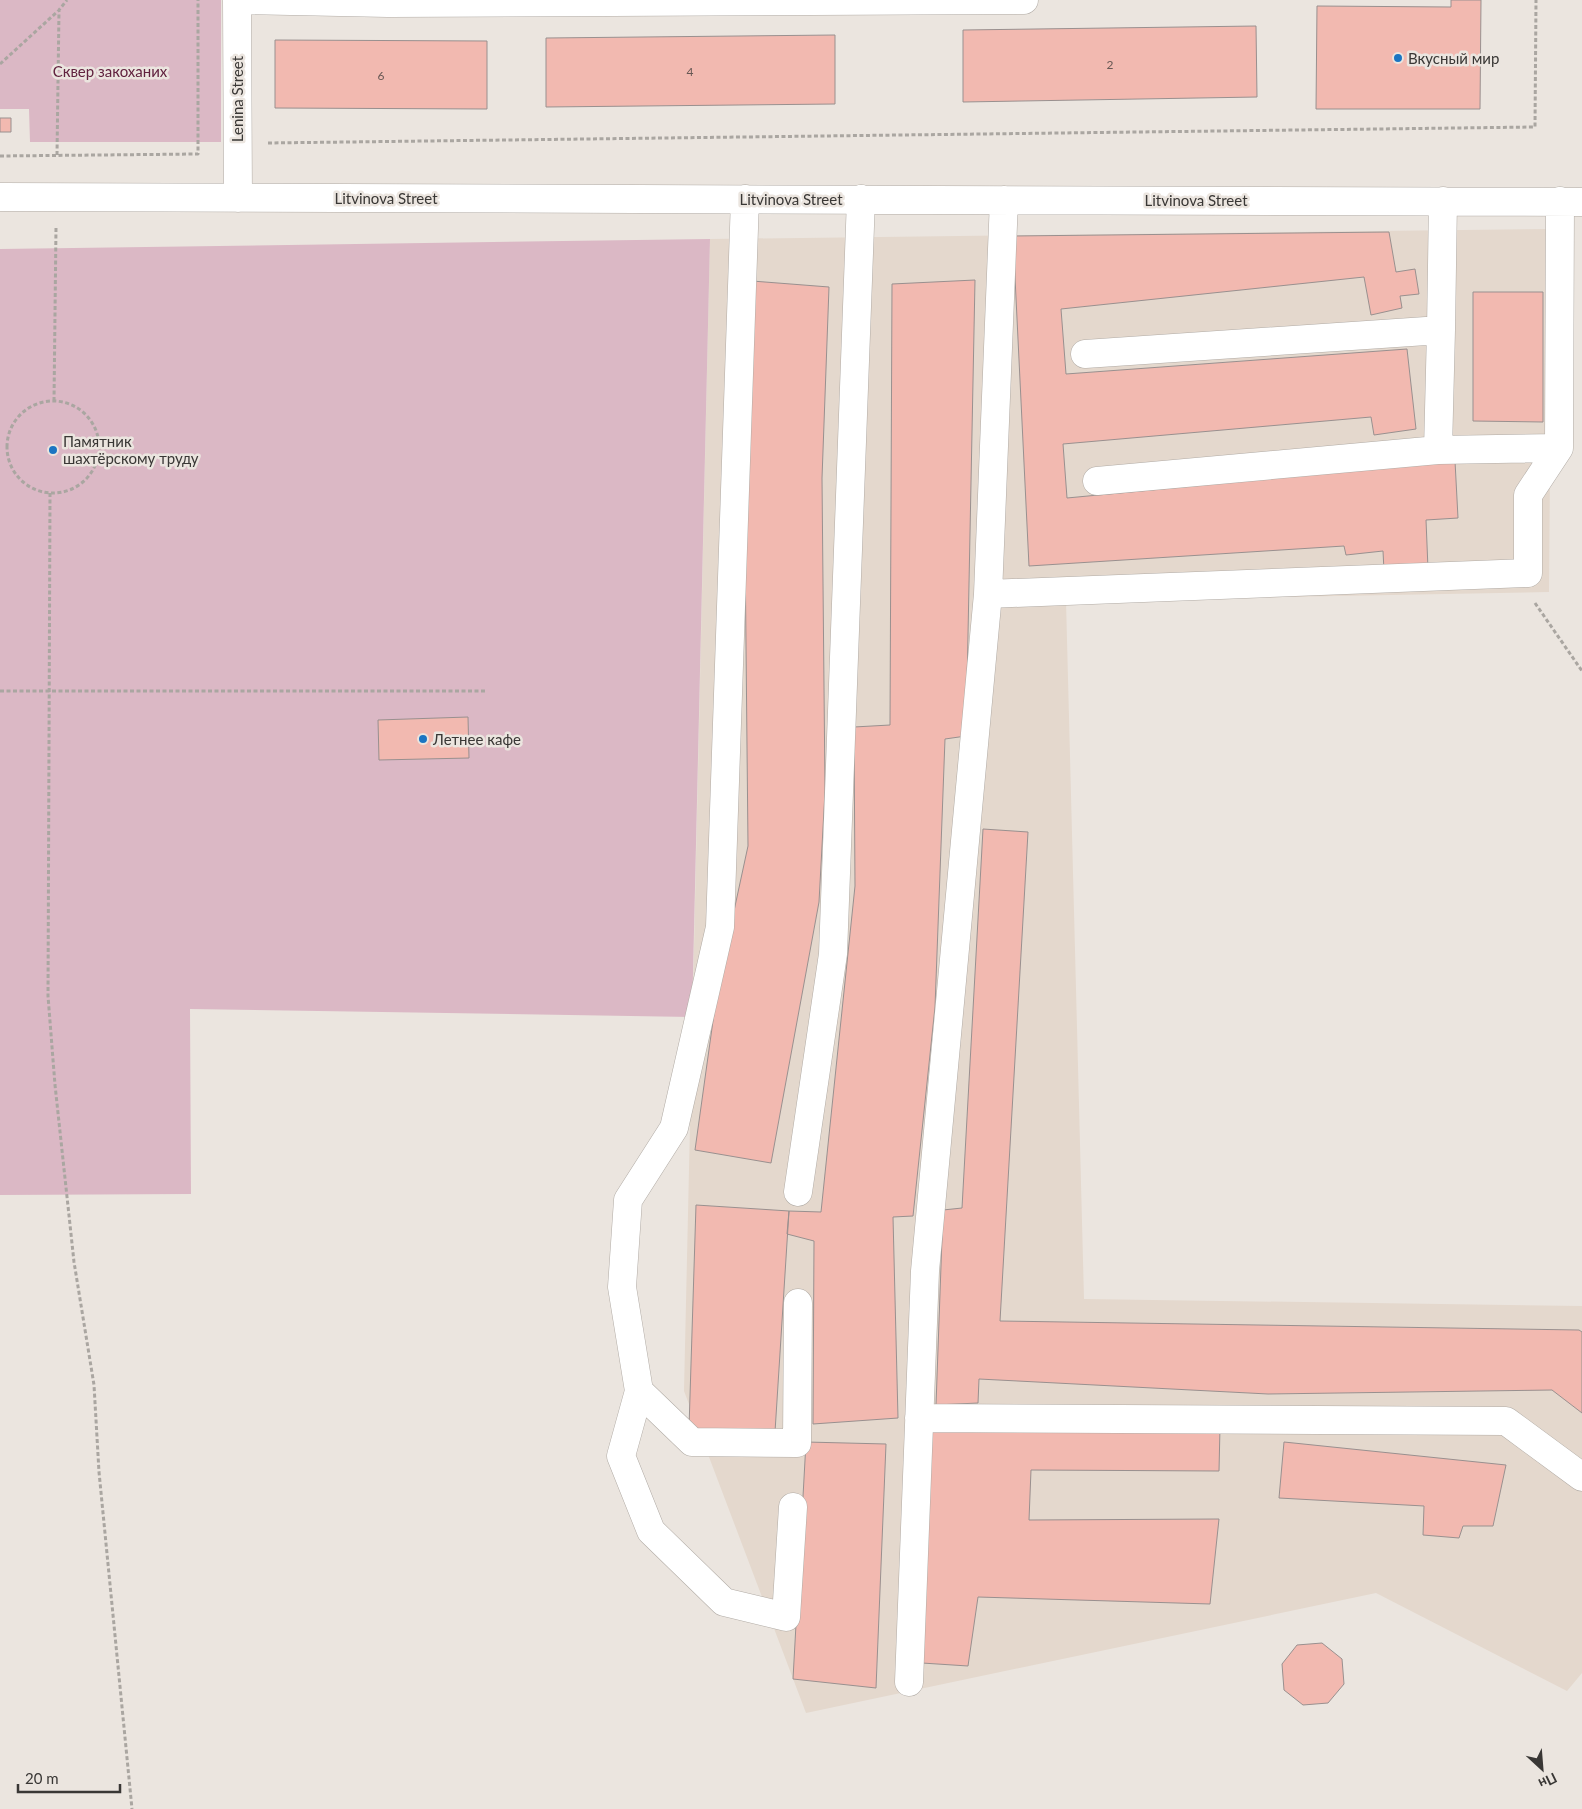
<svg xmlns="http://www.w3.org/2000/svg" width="1582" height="1809" font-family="Lato,sans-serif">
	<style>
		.built { fill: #e4d8cd }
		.green { fill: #dbb8c5 }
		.building { fill: #f2b9b0; stroke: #99908f }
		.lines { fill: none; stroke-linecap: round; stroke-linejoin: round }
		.minor-casing { stroke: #b1aba5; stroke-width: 29 }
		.path { stroke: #aaa6a1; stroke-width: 3; stroke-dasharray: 4 2.5; stroke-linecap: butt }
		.minor { stroke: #fff; stroke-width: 28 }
		.poi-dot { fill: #1b75c2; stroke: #ebe5df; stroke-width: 2 }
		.labels { text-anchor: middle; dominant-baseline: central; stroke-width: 5; stroke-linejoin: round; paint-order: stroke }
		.number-label { font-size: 12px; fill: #675854 }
		.poi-label { font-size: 15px; fill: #393735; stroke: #ebe5df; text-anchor: start }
		.park-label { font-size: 15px; fill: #61223f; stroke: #ebe5df }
		.street-label { font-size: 15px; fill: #393735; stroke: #ebe5df }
	</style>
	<rect width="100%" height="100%" fill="#ebe5df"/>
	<path class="built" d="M1552,229L1549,592L1066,601L1084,1299L1582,1306V1673L1567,1691L1376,1593L806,1713L684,1391L710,239Z"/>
	<path class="green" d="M0,0H221V142H30L29,109H0Z
		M710,239L692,1017L190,1009L191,1194L0,1195V249Z"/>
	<path class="building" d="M1451,0H1481L1480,109H1316L1317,6L1451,7Z
		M1256,26L1257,97L963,102V30Z
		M835,35V104L546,107V38Z
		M275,40L487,41V109L275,108Z
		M0,118H11V132H0Z
		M1389,232L1396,272L1415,269L1419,294L1400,296L1402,308L1371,315L1364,277L1061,309L1066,374L1407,349L1416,429L1374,435L1371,417L1063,444L1067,498L1455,461L1458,518L1426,520L1428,569L1384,571L1383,551L1346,555L1344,546L1029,566L1013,236Z
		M975,280L966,736L945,739L935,1007L913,1216L893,1217L898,1418L813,1424L814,1241L787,1234L789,1211L821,1212L855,886L854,727L890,725L892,284Z
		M752,281L829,287L822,478L825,791L819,902L771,1163L695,1150L718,985L748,846L745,543Z
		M1473,292H1543V422L1473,421Z
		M468,717L469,758L379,760L378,720Z
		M983,829L1028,832L1000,1321L1579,1330L1582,1332V1413L1552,1390L1268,1394L979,1379L978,1403L936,1405L943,1210L962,1208Z
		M696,1205L789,1211L775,1432L689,1428Z
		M928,1426L1220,1427L1219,1471L1031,1470L1029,1520L1219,1519L1210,1604L978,1597L968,1666L922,1663Z
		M806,1442L886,1444L876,1688L793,1679Z
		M1284,1442L1506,1465L1493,1526H1463L1459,1538L1423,1535L1424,1506L1279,1498Z
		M1322,1643L1342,1659L1344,1684L1328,1703L1303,1705L1284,1690L1282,1664L1297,1645Z"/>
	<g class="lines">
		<defs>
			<path id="minor" d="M237,0L238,198
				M237,0L388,3
				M388,0V3L1024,0
				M0,197L1582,202
				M745,199L720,927L674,1128L628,1200L622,1287L639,1391L692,1442L797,1443L798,1303
				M1085,354L1441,330L1443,201
				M1438,450L1559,448
				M1097,481L1438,450L1441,330
				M988,594L1528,573V495L1559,448L1560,201
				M798,1192L833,954L861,199
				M639,1391L621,1456L651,1531L724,1602L786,1617L793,1507
				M919,1418L1506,1421L1582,1477
				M909,1682L925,1271L988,594L1004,200"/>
		</defs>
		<use href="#minor" class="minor-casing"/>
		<path class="path" d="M0,64L58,11
			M268,143L1535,127L1536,0
			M57,155L59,10L67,0
			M0,156L198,154V0
			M54,401L56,227
			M7 447a46 46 0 1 1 92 0a46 46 0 1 1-92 0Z
			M50,493L48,996L55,1085L74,1262L94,1385L99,1472L132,1809
			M1535,603L1582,671
			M0,691H487"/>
		<use href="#minor" class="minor"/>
	</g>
	<g class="poi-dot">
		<circle cx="1398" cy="58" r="5"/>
		<circle cx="53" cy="450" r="5"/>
		<circle cx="423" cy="739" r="5"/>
	</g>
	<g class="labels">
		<g class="number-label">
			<text x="1110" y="64">2</text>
			<text x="690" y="71">4</text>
			<text x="381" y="75">6</text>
		</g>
		<g class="poi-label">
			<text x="1408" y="58">Вкусный мир</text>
			<text x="63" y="441">Памятник<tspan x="63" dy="17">шахтёрскому труду</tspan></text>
			<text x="433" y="739">Летнее кафе</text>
		</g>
		<g class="park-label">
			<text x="110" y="71">Сквер закоханих</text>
		</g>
		<g class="street-label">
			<text transform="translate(237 99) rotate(-90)">Lenina Street</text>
			<text x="386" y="198">Litvinova Street</text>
			<text x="791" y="199">Litvinova Street</text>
			<text x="1196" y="200">Litvinova Street</text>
		</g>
	</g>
	<g transform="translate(1542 1769) rotate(154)" stroke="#ebe5df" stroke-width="4" paint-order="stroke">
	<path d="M0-4L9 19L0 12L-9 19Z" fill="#393735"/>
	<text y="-8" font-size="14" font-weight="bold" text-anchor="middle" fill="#393735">Пн</text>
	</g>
	<path d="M18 1784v8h102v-8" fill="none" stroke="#393735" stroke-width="2.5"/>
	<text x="25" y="1784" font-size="15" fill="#393735" stroke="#ebe5df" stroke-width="4" paint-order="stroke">20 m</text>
</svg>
